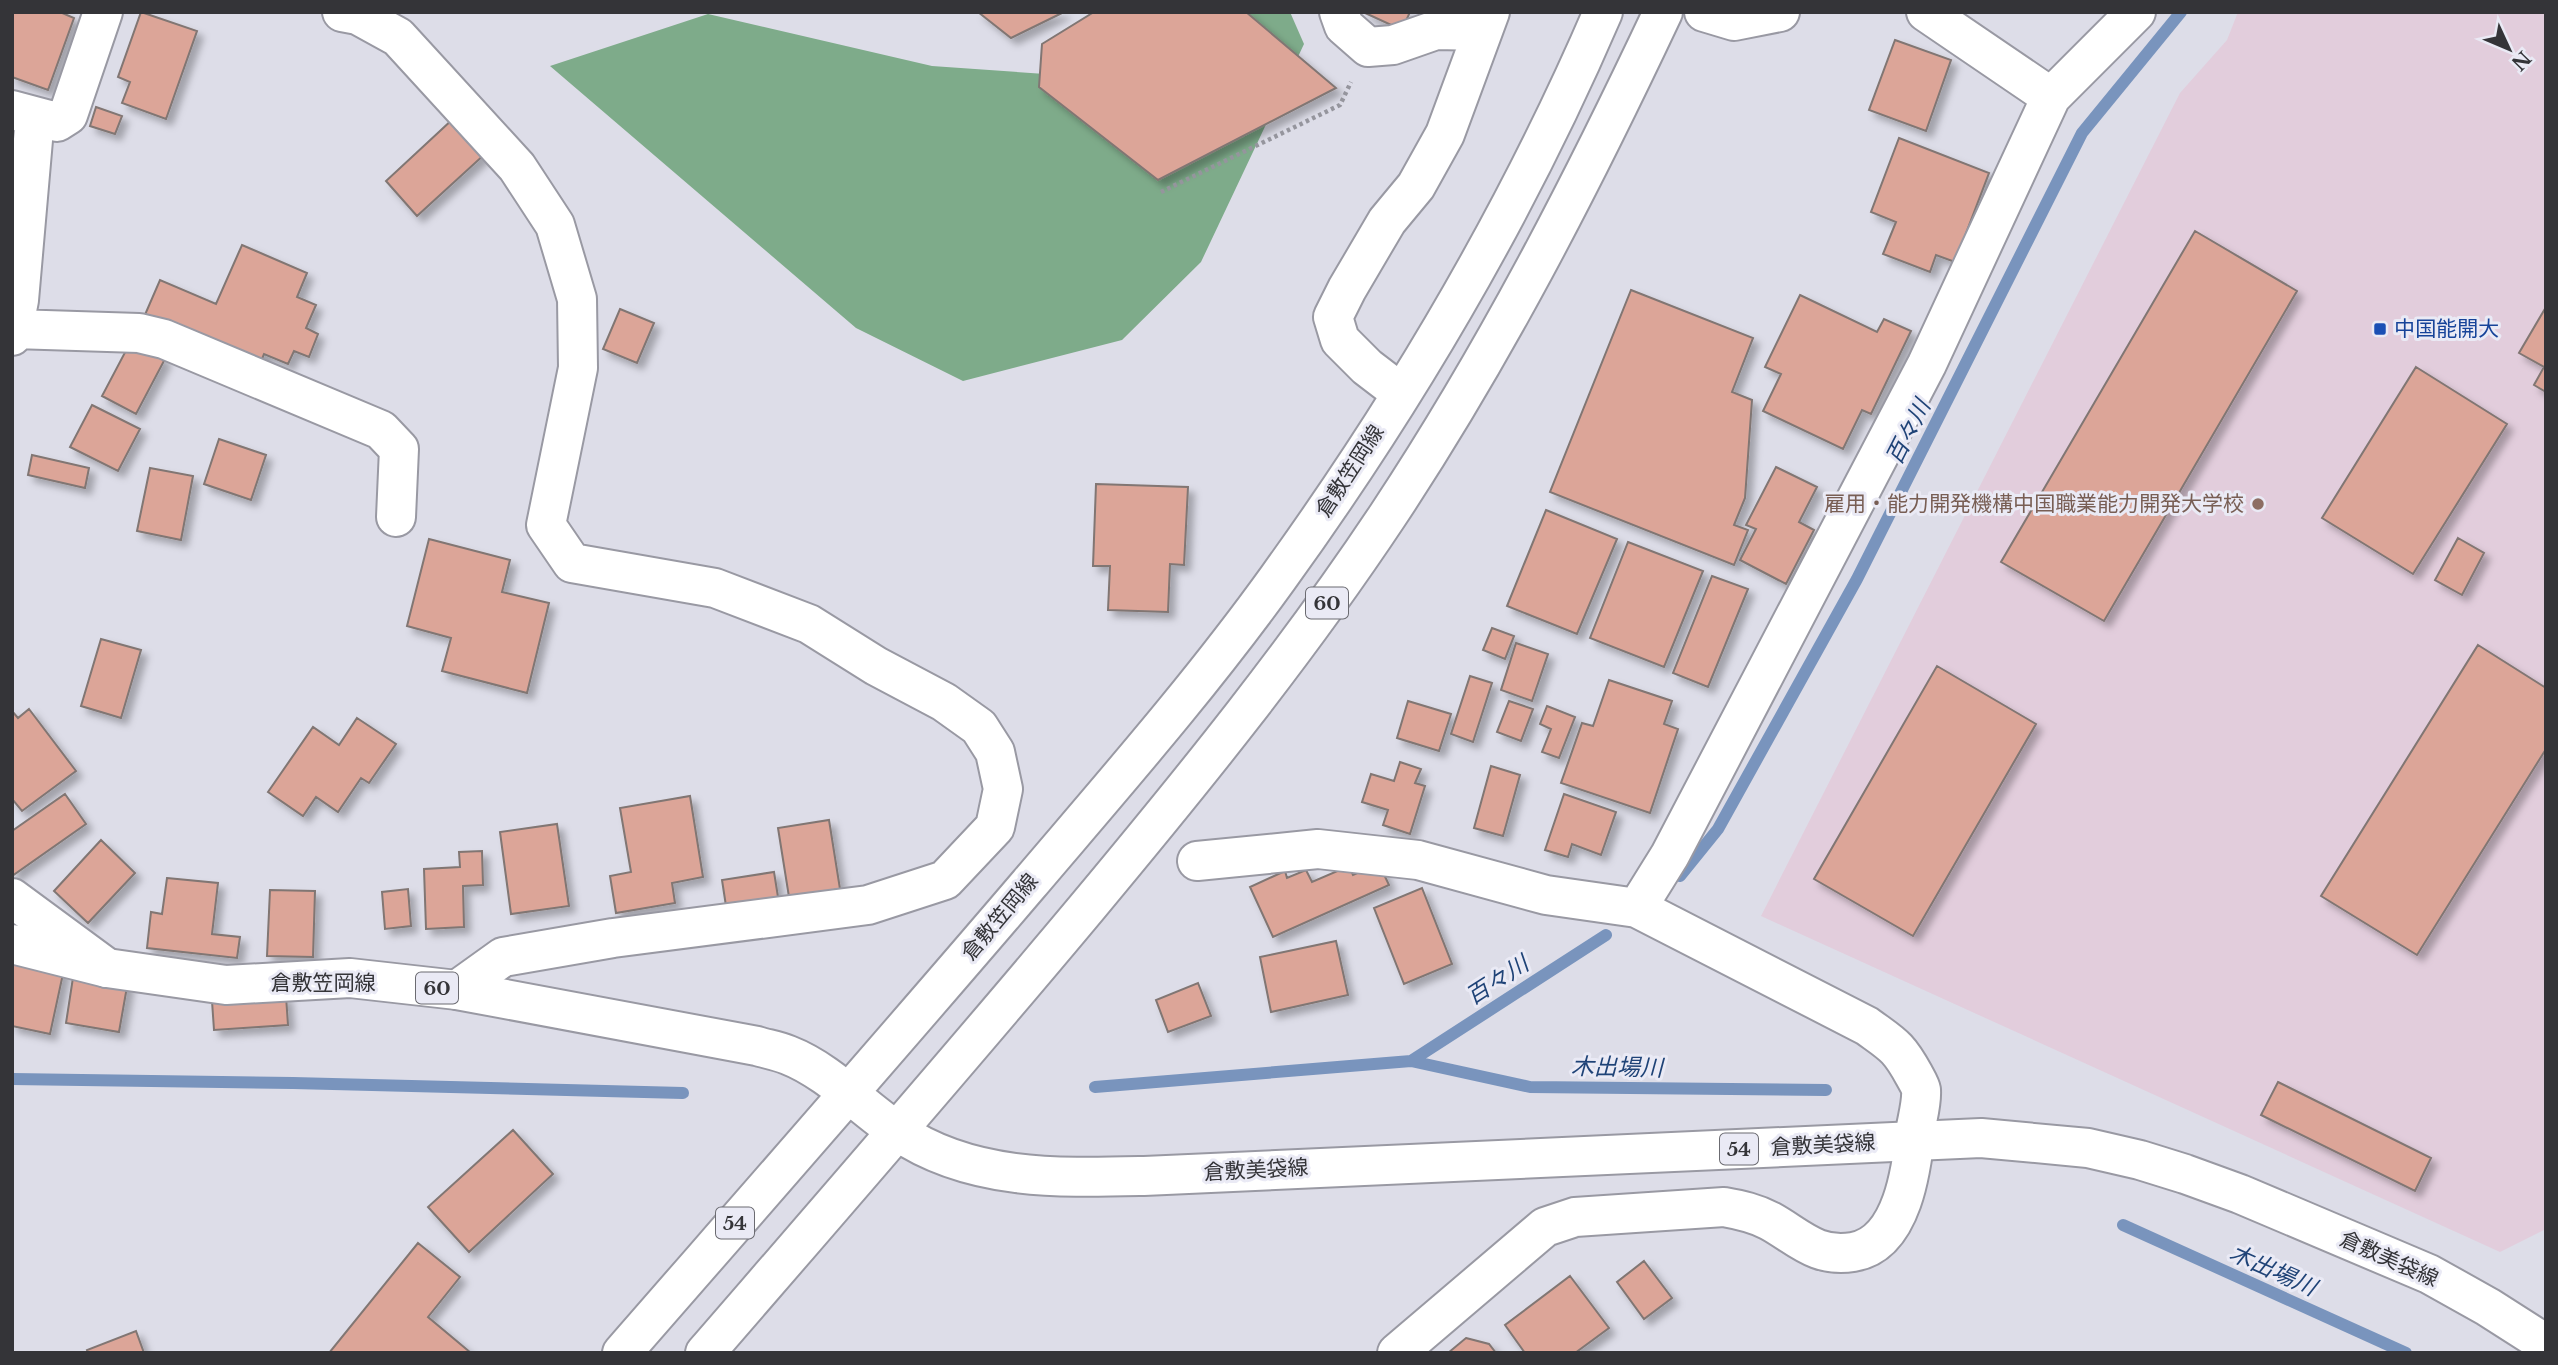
<svg xmlns="http://www.w3.org/2000/svg" width="2558" height="1365" font-family="'Libre Baskerville','Noto Sans JP',serif">
	<style>
		.education { fill: #e2cddc }
		.forest { fill: #7eab8a }
		.lines { fill: none; stroke-linecap: round; stroke-linejoin: round }
		.stream { stroke: #7994bd; stroke-width: 12 }
		.building { fill: #dca598; stroke: #817673; stroke-width: 2; filter: url(#shadow) }
		.minor-casing { stroke: #9999a3; stroke-width: 42 }
		.major-casing { stroke: #9999a3; stroke-width: 42 }
		.path { stroke: #95959d; stroke-width: 4.5; stroke-dasharray: 3.5 3.5; stroke-linecap: butt }
		.minor { stroke: #fff; stroke-width: 38 }
		.major { stroke: #fff; stroke-width: 38 }
		.transit-dot { fill: #1a4fb4; stroke: #eaeaf5; stroke-width: 2.5 }
		.education-dot { fill: #8d6e63; stroke: #eaeaf5; stroke-width: 2.5 }
		.labels { text-anchor: middle; dominant-baseline: central; stroke-width: 6; stroke-linejoin: round; paint-order: stroke }
		.shield { fill: #eaeaf5; stroke: #6b6b71; stroke-width: 2 }
		.shield-label { font-size: 19px; font-weight: bold; fill: #343438 }
		.transit-label { font-size: 21px; fill: #164399; stroke: #eaeaf5; text-anchor: start }
		.street-label { font-size: 21px; fill: #343438; stroke: #eaeaf5 }
		.education-label { font-size: 21px; fill: #785e54; stroke: #eaeaf5; text-anchor: end }
		.water-label { font-size: 23px; font-style: italic; fill: #1f4377; stroke: #eaeaf5 }
	</style>
	<defs>
		<filter id="shadow"><feDropShadow dx="6" dy="6" stdDeviation="3.5" flood-color="#0004"/></filter>
	</defs>
	<rect width="100%" height="100%" fill="#dddde8"/>
	<path class="education" d="M2238,12H2546V1229L2500,1252L1761,916L2180,93L2227,40Z"/>
	<path class="forest" d="M1104,12H1290L1304,44L1201,262L1122,340L963,381L856,328L550,66L708,14L932,66L1045,74Z"/>
	<g class="lines">
		<path class="stream" d="M1680,876L1718,829L1857,579L2082,133L2181,12
			M1411,1061L1606,935
			M12,1079L293,1083L683,1093
			M1095,1087L1411,1061L1530,1087L1826,1090
			M2123,1225L2406,1353"/>
	</g>
	<path class="building" d="M12,12H60L74,18L48,90L12,77Z
		M141,12L197,31L166,119L122,103L130,82L118,77Z
		M978,12H1064L1011,38Z
		M1094,12H1246L1336,88L1158,180L1039,87L1042,44Z
		M1363,12H1410L1402,30Z
		M1895,40L1951,60L1926,131L1869,110Z
		M96,107L122,116L115,134L90,126Z
		M454,118L486,153L417,216L386,181Z
		M1899,138L1989,173L1955,262L1936,255L1930,272L1883,254L1896,222L1871,212Z
		M2195,231L2297,291L2104,621L2001,562Z
		M242,245L307,273L297,297L316,305L306,328L318,334L309,357L294,351L288,364L264,354L259,366L144,317L160,280L216,304Z
		M1631,290L1753,338L1732,392L1752,400L1745,498L1734,525L1748,530L1734,565L1550,492Z
		M1800,295L1877,332L1884,319L1911,331L1871,414L1862,410L1843,449L1763,411L1781,374L1765,367Z
		M2546,307V392L2534,385L2544,367L2519,353Z
		M620,309L654,323L637,363L603,349Z
		M131,341L165,359L136,414L102,396Z
		M2416,367L2507,424L2413,574L2322,518Z
		M92,405L140,429L118,471L70,447Z
		M219,439L266,455L251,500L204,484Z
		M32,455L89,468L85,488L28,475Z
		M1776,467L1817,487L1799,522L1814,530L1786,584L1740,560L1756,529L1746,525Z
		M150,468L193,476L181,540L137,531Z
		M1096,484L1188,487L1184,565L1170,564L1168,612L1108,610L1110,566H1093Z
		M1546,510L1617,539L1577,634L1507,606Z
		M2458,538L2484,553L2462,595L2435,580Z
		M429,539L510,560L502,592L549,603L527,693L442,671L451,638L407,626Z
		M1628,542L1703,571L1664,667L1590,638Z
		M1712,576L1748,589L1708,687L1673,673Z
		M1492,628L1514,636L1505,659L1483,650Z
		M101,639L141,650L121,718L81,706Z
		M1516,643L1548,654L1532,701L1501,690Z
		M2478,645L2546,688V749L2417,955L2321,896Z
		M1937,666L2036,724L1913,936L1814,879Z
		M1470,676L1492,683L1473,742L1451,734Z
		M1609,680L1672,701L1664,724L1678,729L1650,813L1561,783L1582,723L1593,726Z
		M1408,701L1451,714L1439,751L1397,738Z
		M1509,701L1533,709L1521,741L1497,732Z
		M1547,706L1575,717L1559,758L1542,752L1551,729L1540,724Z
		M29,709L76,771L22,811L12,799V711L18,718Z
		M357,718L396,744L369,783L361,778L338,812L316,797L303,816L268,792L313,727L339,745Z
		M1400,762L1421,769L1415,783L1425,786L1410,834L1383,825L1388,810L1362,802L1371,774L1394,781Z
		M1491,766L1520,775L1503,836L1474,828Z
		M65,794L86,824L12,876V831Z
		M1564,794L1616,812L1601,855L1572,844L1568,857L1545,850Z
		M690,796L703,877L672,883L675,903L616,913L610,876L631,872L620,808Z
		M829,820L840,889L789,897L778,828Z
		M557,824L569,906L511,914L500,832Z
		M101,840L135,873L88,923L54,891Z
		M482,851L483,885L463,886L464,927L426,929L424,869L460,867L459,852Z
		M1379,864L1389,885L1273,937L1250,887L1285,871L1287,878L1306,870L1312,882L1349,866L1353,875Z
		M774,872L778,897L726,906L722,880Z
		M167,878L218,883L212,934L240,937L237,958L147,948L151,912L162,914Z
		M1422,888L1452,964L1404,984L1374,908Z
		M408,889L411,926L385,929L382,892Z
		M270,890L315,891L313,957L267,956Z
		M1336,941L1348,995L1271,1012L1260,957Z
		M12,958L64,969L50,1034L12,1026Z
		M74,971L128,981L119,1032L66,1023Z
		M1198,983L1211,1016L1168,1032L1156,1000Z
		M286,996L288,1025L214,1030L212,1001Z
		M2278,1082L2431,1158L2415,1191L2261,1115Z
		M513,1130L553,1174L469,1252L428,1207Z
		M418,1243L460,1277L428,1317L471,1353H329Z
		M1644,1261L1672,1298L1644,1319L1617,1282Z
		M1570,1276L1609,1328L1575,1353H1525L1505,1325Z
		M136,1331L144,1353H88L87,1350Z
		M1466,1338L1489,1344L1496,1353H1448Z"/>
	<g class="lines">
		<defs>
			<path id="minor" d="M342,12L358,15L398,37L517,167L555,225L577,299L578,368L546,525L572,563L715,588L809,624L876,666L944,702L979,727L995,752L1003,789L995,827L945,880L868,905L613,938L503,957L457,990
				M1339,12L1344,26L1368,47L1393,45L1436,30L1483,31
				M1704,12L1734,21L1780,12
				M1926,12L2051,97
				M12,110L57,122L68,115L103,12
				M14,329L139,333L164,339L381,430L399,449L396,517
				M12,336L19,300L35,117
				M1401,393L1367,367L1340,340L1333,317L1347,289L1387,221L1416,186L1445,134L1490,12
				M1197,861L1318,849L1418,860L1546,895L1637,908L1867,1026C1893,1045 1898,1046 1914,1075C1916,1079 1920,1085 1921,1090C1922,1101 1918,1116 1916,1127C1912,1167 1903,1244 1853,1252C1816,1258 1799,1237 1770,1221C1755,1213 1741,1210 1724,1207L1575,1217L1545,1227L1397,1353
				M12,898L107,968
				M1637,908L1670,855L1927,364L2051,97L2136,12"/>
			<path id="major" d="M12,944L107,968L226,985L350,978L457,990L757,1046C767,1049 778,1051 788,1055C829,1071 861,1107 897,1131C970,1181 1059,1178 1144,1176L1981,1138L2088,1148L2140,1160L2185,1174L2240,1194L2429,1274L2488,1307L2546,1344
				M622,1353C758,1197 895,1041 1029,884C1114,784 1201,685 1278,578C1405,402 1517,212 1603,12
				M705,1353C834,1204 963,1056 1089,905C1194,779 1297,652 1388,515C1494,355 1581,186 1663,12"/>
		</defs>
		<use href="#minor" class="minor-casing"/>
		<use href="#major" class="major-casing"/>
		<path class="path" d="M1161,192L1340,105L1351,82"/>
		<use href="#minor" class="minor"/>
		<use href="#major" class="major"/>
	</g>
	<rect class="transit-dot" x="2373" y="322" width="14" height="14" rx="3.5"/>
	<circle class="education-dot" cx="2258" cy="504" r="7"/>
	<g class="labels">
		<g class="shield">
			<rect x="1306" y="587.5" width="42" height="31" rx="5"/>
			<rect x="416" y="972.5" width="42" height="31" rx="5"/>
			<rect x="1720" y="1133.5" width="38" height="31" rx="5"/>
			<rect x="716" y="1207.5" width="38" height="31" rx="5"/>
		</g>
		<g class="shield-label">
			<text x="1327" y="603">60</text>
			<text x="437" y="988">60</text>
			<text x="1739" y="1149">54</text>
			<text x="735" y="1223">54</text>
		</g>
		<g class="transit-label">
			<text x="2394" y="329">中国能開大</text>
		</g>
		<g class="street-label">
			<text transform="translate(1350 471) rotate(-57)">倉敷笠岡線</text>
			<text transform="translate(1000 917) rotate(-50)">倉敷笠岡線</text>
			<text x="323" y="983">倉敷笠岡線</text>
			<text transform="translate(1823 1145) rotate(-3)">倉敷美袋線</text>
			<text transform="translate(1256 1170) rotate(-3)">倉敷美袋線</text>
			<text transform="translate(2389 1259) rotate(24)">倉敷美袋線</text>
		</g>
		<g class="education-label">
			<text x="2244" y="504">雇用・能力開発機構中国職業能力開発大学校</text>
		</g>
		<g class="water-label">
			<text transform="translate(1908 432) rotate(-63)">百々川</text>
			<text transform="translate(1497 980) rotate(-33)">百々川</text>
			<text transform="translate(1617 1067) rotate(1)">木出場川</text>
			<text transform="translate(2273 1270) rotate(24)">木出場川</text>
		</g>
	</g>
	<rect width="2558" height="1365" fill="none" stroke="#343438" stroke-width="28"/>
	<g transform="translate(2509 49) rotate(134)" stroke="#eaeaf5" stroke-width="5" paint-order="stroke">
	<path d="M0-5L12 26L0 18L-12 26Z" fill="#343438"/>
	<text y="-10" font-size="19" font-weight="bold" text-anchor="middle" fill="#343438">N</text>
	</g>
</svg>
